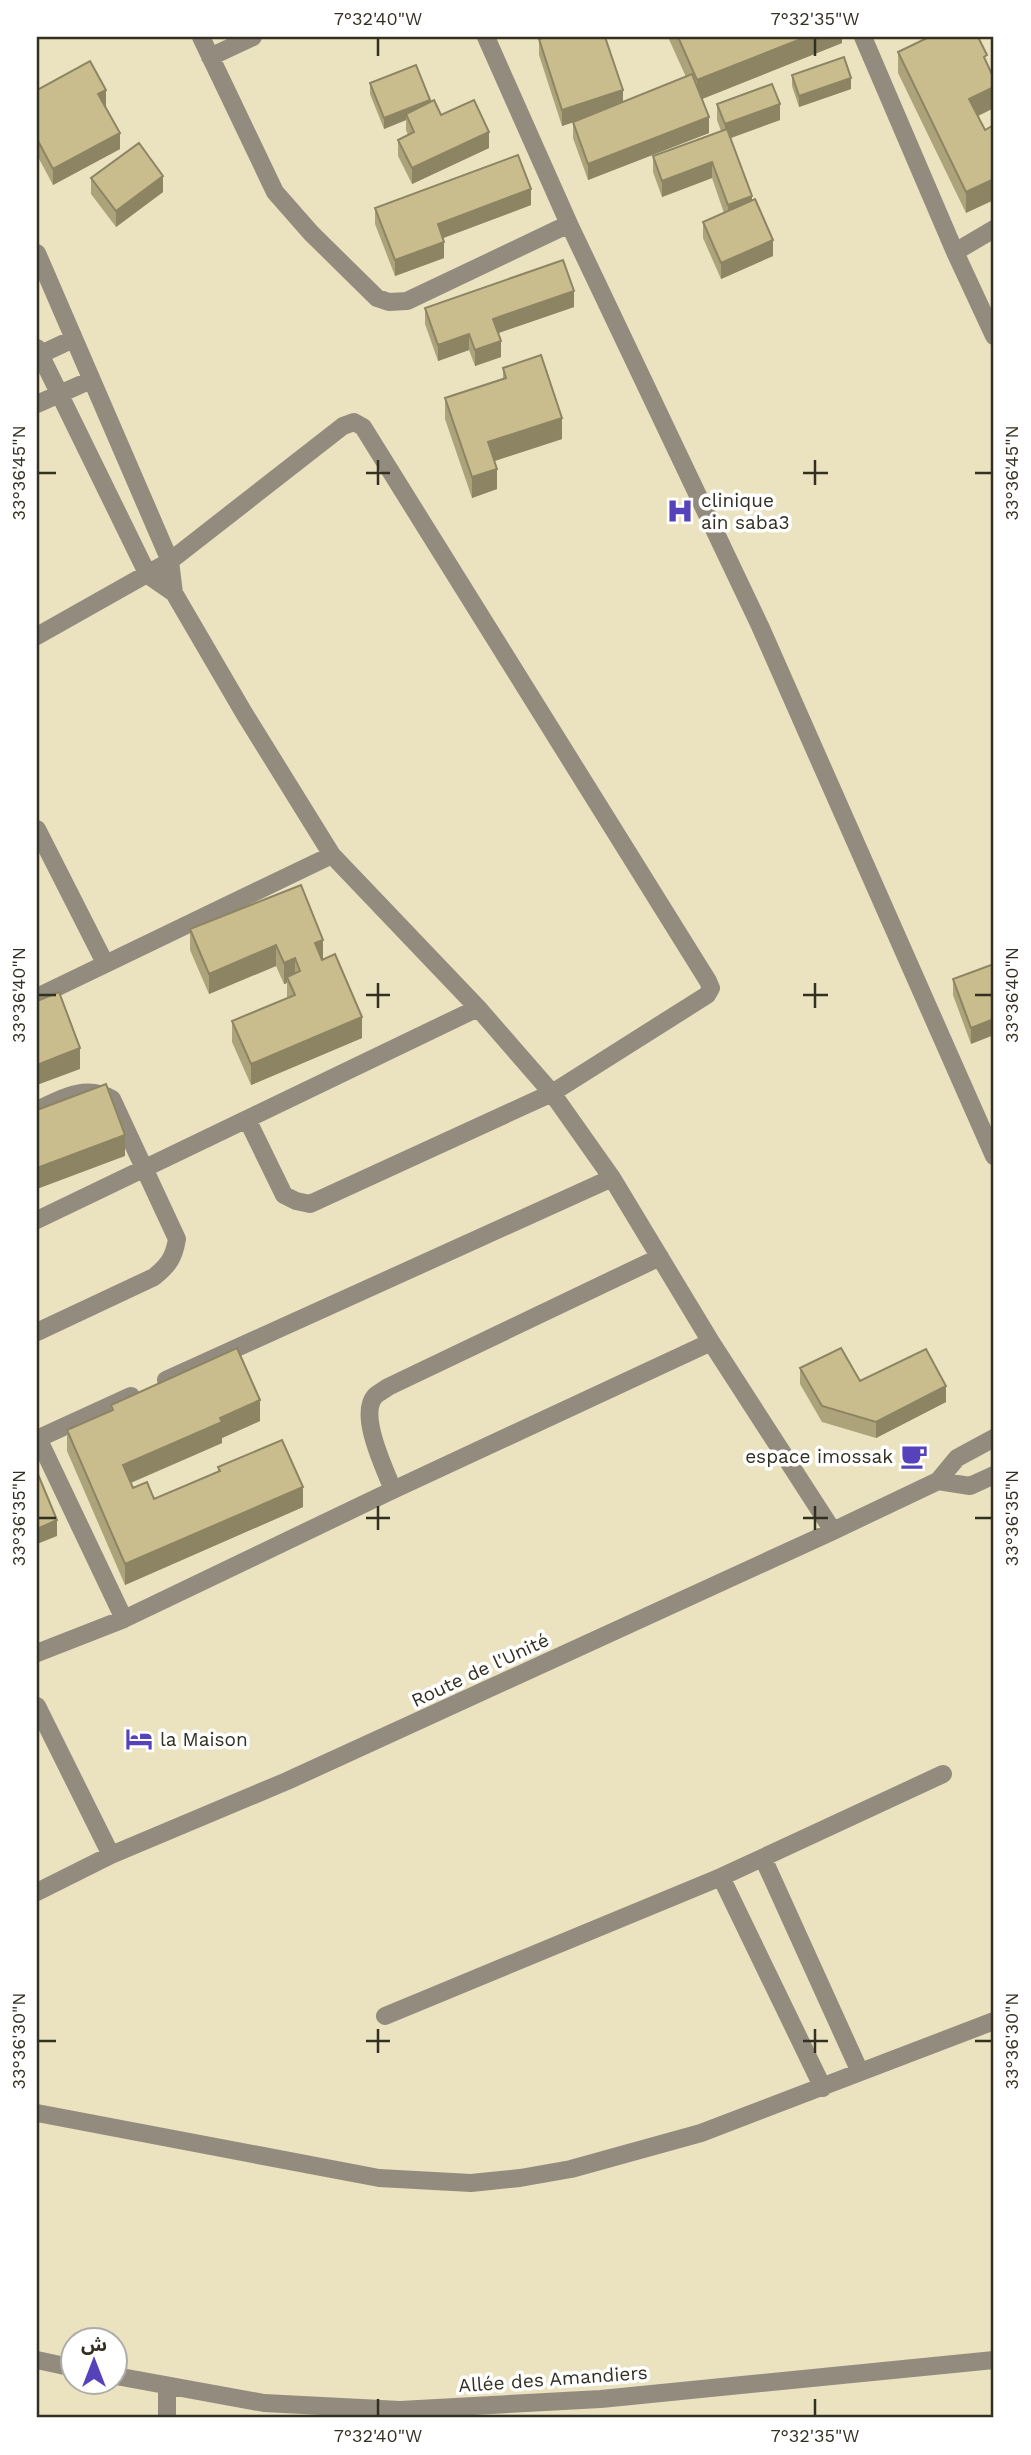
<svg xmlns="http://www.w3.org/2000/svg" width="1031" height="2455" font-family="'Work Sans','Noto Sans Arabic',sans-serif">
	<style>
		.lines { fill: none; stroke-linecap: round; stroke-linejoin: round }
		.minor { stroke: #938c7e; stroke-width: 18 }
		.wall { fill: #ada37a }
		.shaded-wall { fill: #8d8463 }
		.building { fill: #c9bd8e; stroke: #8d8463; stroke-width: 2 }
		.ticks { fill: none; stroke: #333022; stroke-width: 2.5 }
		.labels { text-anchor: middle; dominant-baseline: central; stroke-width: 7; stroke-linejoin: round; paint-order: stroke }
		.poi-label { font-size: 19px; fill: #333022; stroke: #fff; text-anchor: start }
		.street-label { font-size: 19px; fill: #333022; stroke: #fff }
		.neatline { fill: none; stroke: #333022; stroke-width: 2.5 }
		.ticks-label { font-size: 18px; text-anchor: middle; fill: #333022 }
	</style>
	<rect width="100%" height="100%" fill="#ebe2c0"/>
	<g class="lines">
		<path class="minor" d="M201,37L275,192L311,233L377,298L389,302L407,301L569,224
			M486,37L569,224L760,626L994,1156
			M863,37L955,252L994,336
			M210,57L253,37
			M955,252L994,229
			M37,253L170,561L174,593
			M37,348L148,575L174,593L244,713L332,855L478,1008L552,1093L612,1178L711,1342L833,1531
			M37,356L73,339
			M37,404L91,380
			M37,636L170,561L343,426L354,422L363,427L708,981L711,988L707,995L552,1093L310,1204L296,1201L284,1195L247,1119
			M37,829L105,963
			M37,997L332,855
			M37,1110C62,1098 86,1084 112,1099L177,1239C174,1257 169,1265 154,1277L37,1332
			M37,1220L478,1008
			M166,1380L612,1178
			M38,1438L124,1619
			M37,1439L131,1396
			M938,1481L970,1486L994,1475
			M393,1490C385,1469 358,1415 375,1396C378,1393 384,1390 388,1387L660,1257
			M37,1653L124,1619L393,1490L711,1342
			M37,1706L111,1855
			M763,1858L860,2072
			M721,1877L823,2088
			M37,1892L111,1855L287,1781L833,1531L938,1481L957,1458L994,1438
			M385,2016L721,1877L943,1774
			M37,2113L379,2178L471,2183L520,2178L571,2169L701,2133L994,2021
			M37,2360L74,2368
			M116,2376L264,2403L400,2410L601,2399L994,2360
			M167,2418V2387"/>
	</g>
	<path class="wall" d="M668,37H842V43L702,99L709,133L588,180L573,138V122L562,126L539,55V39L623,102L686,77Z
		M898,52L987,64L994,79V108L978,116L966,213L898,73Z
		M792,75L851,89L799,107L792,86Z
		M370,83L430,103L441,115L489,148L412,184L398,156V140L408,135L406,130V120L384,129L370,94Z
		M37,90L106,106L120,149L53,185L37,155Z
		M717,104L780,120L731,138L752,200L773,256L721,279L703,238V222L724,213L712,178L662,197L653,172V156L721,131L717,120Z
		M91,178L163,192L116,227L91,194Z
		M531,205L443,238L444,258L395,276L375,224V208Z
		M574,307L498,333L501,357L475,366L469,350L438,361L425,324V308Z
		M503,368L562,439L495,461L497,489L472,498L445,419V398L503,379Z
		M301,885L323,959L362,1038L251,1085L232,1042V1021L287,998V983L284,984L276,966L209,994L190,950V929Z
		M994,964L971,1044L953,995V979Z
		M800,1368L860,1381L946,1402L876,1438L822,1422L800,1384Z
		M111,1405L260,1421L222,1438V1443L131,1483L133,1488L154,1499L218,1471V1467L303,1507L125,1585L67,1451V1430L111,1411Z"/>
	<path class="shaded-wall" d="M806,37H842V43L697,101V80Z
		M851,78V89L799,107V96Z
		M994,87V108L969,120V99Z
		M106,90V106L98,110V94Z
		M623,90V106L562,126V110Z
		M430,100V110L406,114V120L384,129V118Z
		M780,104V120L725,140V124Z
		M709,117V133L588,180V164Z
		M489,132V148L412,184V168Z
		M120,133V149L53,185V169Z
		M712,162V178L662,197V181Z
		M163,176V192L116,227V211Z
		M994,179V200L966,213V192Z
		M531,189V205L438,240V224Z
		M752,196V212L728,221V205Z
		M773,240V256L721,279V263Z
		M444,242V258L395,276V260Z
		M574,291V307L493,335V319Z
		M469,334V350L438,361V345Z
		M501,341V357L475,366V350Z
		M562,418V439L488,463V442Z
		M497,469V489L472,498V477Z
		M323,940V960L315,964V943Z
		M276,945V966L209,994V974Z
		M295,958V979L287,977V983L284,984V963Z
		M362,1017V1038L251,1085V1064Z
		M994,1019V1035L971,1044V1028Z
		M80,1048V1069L37,1085V1065Z
		M125,1135V1156L37,1189V1168Z
		M946,1386V1402L876,1438V1422Z
		M260,1400V1421L222,1438V1443L123,1486V1465L220,1418Z
		M303,1487V1507L125,1585V1564Z
		M57,1520V1536L37,1544V1529Z"/>
	<path class="building" d="M547,37H605L623,90L562,110L539,39Z
		M678,37H806L697,80Z
		M929,37H978L987,55L984,57L994,79V87L969,99L985,130L994,125V179L966,192L898,52Z
		M844,57L851,78L799,96L792,75Z
		M90,61L106,90L98,94L120,133L53,169L37,139V90Z
		M416,65L430,100L384,118L370,83Z
		M692,74L709,117L588,164L573,122Z
		M772,84L780,104L725,124L717,104Z
		M434,100L441,115L474,100L489,132L412,168L398,140L414,132L406,114Z
		M727,129L752,196L728,205L712,162L662,181L653,156Z
		M139,143L163,176L116,211L91,178Z
		M518,155L531,189L438,224L444,242L395,260L375,208Z
		M755,199L773,240L721,263L703,222Z
		M563,260L574,291L493,319L501,341L475,350L469,334L438,345L425,308Z
		M541,355L562,418L488,442L497,469L472,477L445,398L506,378L503,368Z
		M301,885L323,940L315,943L322,960L335,954L362,1017L251,1064L232,1021L295,995L287,977L300,971L295,958L284,963L276,945L209,974L190,929Z
		M994,964V1019L971,1028L953,979Z
		M59,992L80,1048L37,1065V1001Z
		M106,1084L125,1135L37,1168V1118L38,1117L37,1110Z
		M237,1348L260,1400L220,1418L222,1422L123,1465L133,1488L147,1482L154,1499L220,1471L218,1467L282,1440L303,1487L125,1564L67,1430L113,1410L111,1405Z
		M841,1348L860,1381L926,1349L946,1386L876,1422L822,1406L800,1368Z
		M37,1472L57,1520L37,1529Z"/>
	<path class="ticks" d="M378,38V56M815,38V56M378,460V485M815,460V485M38,473H56M366,473H390M803,473H828M975,473H992M378,983V1008M815,983V1008M38,995H56M366,995H390M803,995H828M975,995H992M378,1506V1530M815,1506V1530M38,1518H56M366,1518H390M803,1518H828M975,1518H992M378,2029V2053M815,2029V2053M38,2041H56M366,2041H390M803,2041H828M975,2041H992M378,2399V2416M815,2399V2416"/>
	<defs>
		<symbol id="hospital-bare" viewBox="-9 -9 18 18"><path d="M-5-5h3v3.5h4V-5h3V5h-3V1.5h-4V5h-3Z" fill="#5643bb" stroke="#fff" stroke-width="2.5" paint-order="stroke"/></symbol>
		<symbol id="cafe-bare" viewBox="-9 -9 18 18"><path d="M-5.5-4.5H6V0H3Q3 3.5 0 3.5H-2.5Q-5.5 3.5-5.5 0ZM3-3.2v2h1.7v-2ZM-6 4.5H4V6H-6Z" fill="#5643bb" stroke="#fff" stroke-width="2.5" paint-order="stroke"/></symbol>
		<symbol id="hotel-bare" viewBox="-9 -9 18 18"><path d="M-6-4.5h1.5V1H6V5H4.5V3h-9V5H-6ZM-4 0a1.8 1.8 0 1 1 3.6 0ZM.5 0V-2.5h3Q6-2.5 6 0Z" fill="#5643bb" stroke="#fff" stroke-width="2.5" paint-order="stroke"/></symbol>
	</defs>
	<g fill-rule="evenodd">
		<use href="#hospital-bare" x="661" y="492" width="38" height="38"/>
		<use href="#cafe-bare" x="895" y="1437" width="38" height="38"/>
		<use href="#hotel-bare" x="120" y="1720" width="38" height="38"/>
	</g>
	<g class="labels">
		<g class="poi-label">
			<text x="701" y="500">clinique<tspan x="701" dy="22">ain saba3</tspan></text>
			<text x="893" y="1456" text-anchor="end">espace imossak</text>
			<text x="160" y="1739">la Maison</text>
		</g>
		<g class="street-label">
			<text transform="translate(480 1670) rotate(-25)">Route de l'Unité</text>
			<text transform="translate(553 2379) rotate(-4)">Allée des Amandiers</text>
		</g>
	</g>
	<rect width="1031" height="2455" fill="none" stroke="#ffffff" stroke-width="77"/>
	<g transform="translate(94 2361)"><circle r="33" fill="#ffffff" stroke="#adaca7" stroke-width="2"/>
	<path d="M0-5L12 26L0 18L-12 26Z" fill="#5643bb"/>
	<text y="-10" font-size="19" font-weight="bold" text-anchor="middle" fill="#333022">ش</text>
	</g>
	<rect x="38" y="38" width="954" height="2378" class="neatline"/>
	<g class="ticks-label">
		<text x="378" y="25">7°32'40"W</text>
		<text x="815" y="25">7°32'35"W</text>
		<text transform="translate(19 473) rotate(-90)" y="6">33°36'45"N</text>
		<text transform="translate(1012 473) rotate(-90)" y="6">33°36'45"N</text>
		<text transform="translate(19 995) rotate(-90)" y="6">33°36'40"N</text>
		<text transform="translate(1012 995) rotate(-90)" y="6">33°36'40"N</text>
		<text transform="translate(19 1518) rotate(-90)" y="6">33°36'35"N</text>
		<text transform="translate(1012 1518) rotate(-90)" y="6">33°36'35"N</text>
		<text transform="translate(19 2041) rotate(-90)" y="6">33°36'30"N</text>
		<text transform="translate(1012 2041) rotate(-90)" y="6">33°36'30"N</text>
		<text x="378" y="2442">7°32'40"W</text>
		<text x="815" y="2442">7°32'35"W</text>
	</g>
</svg>
